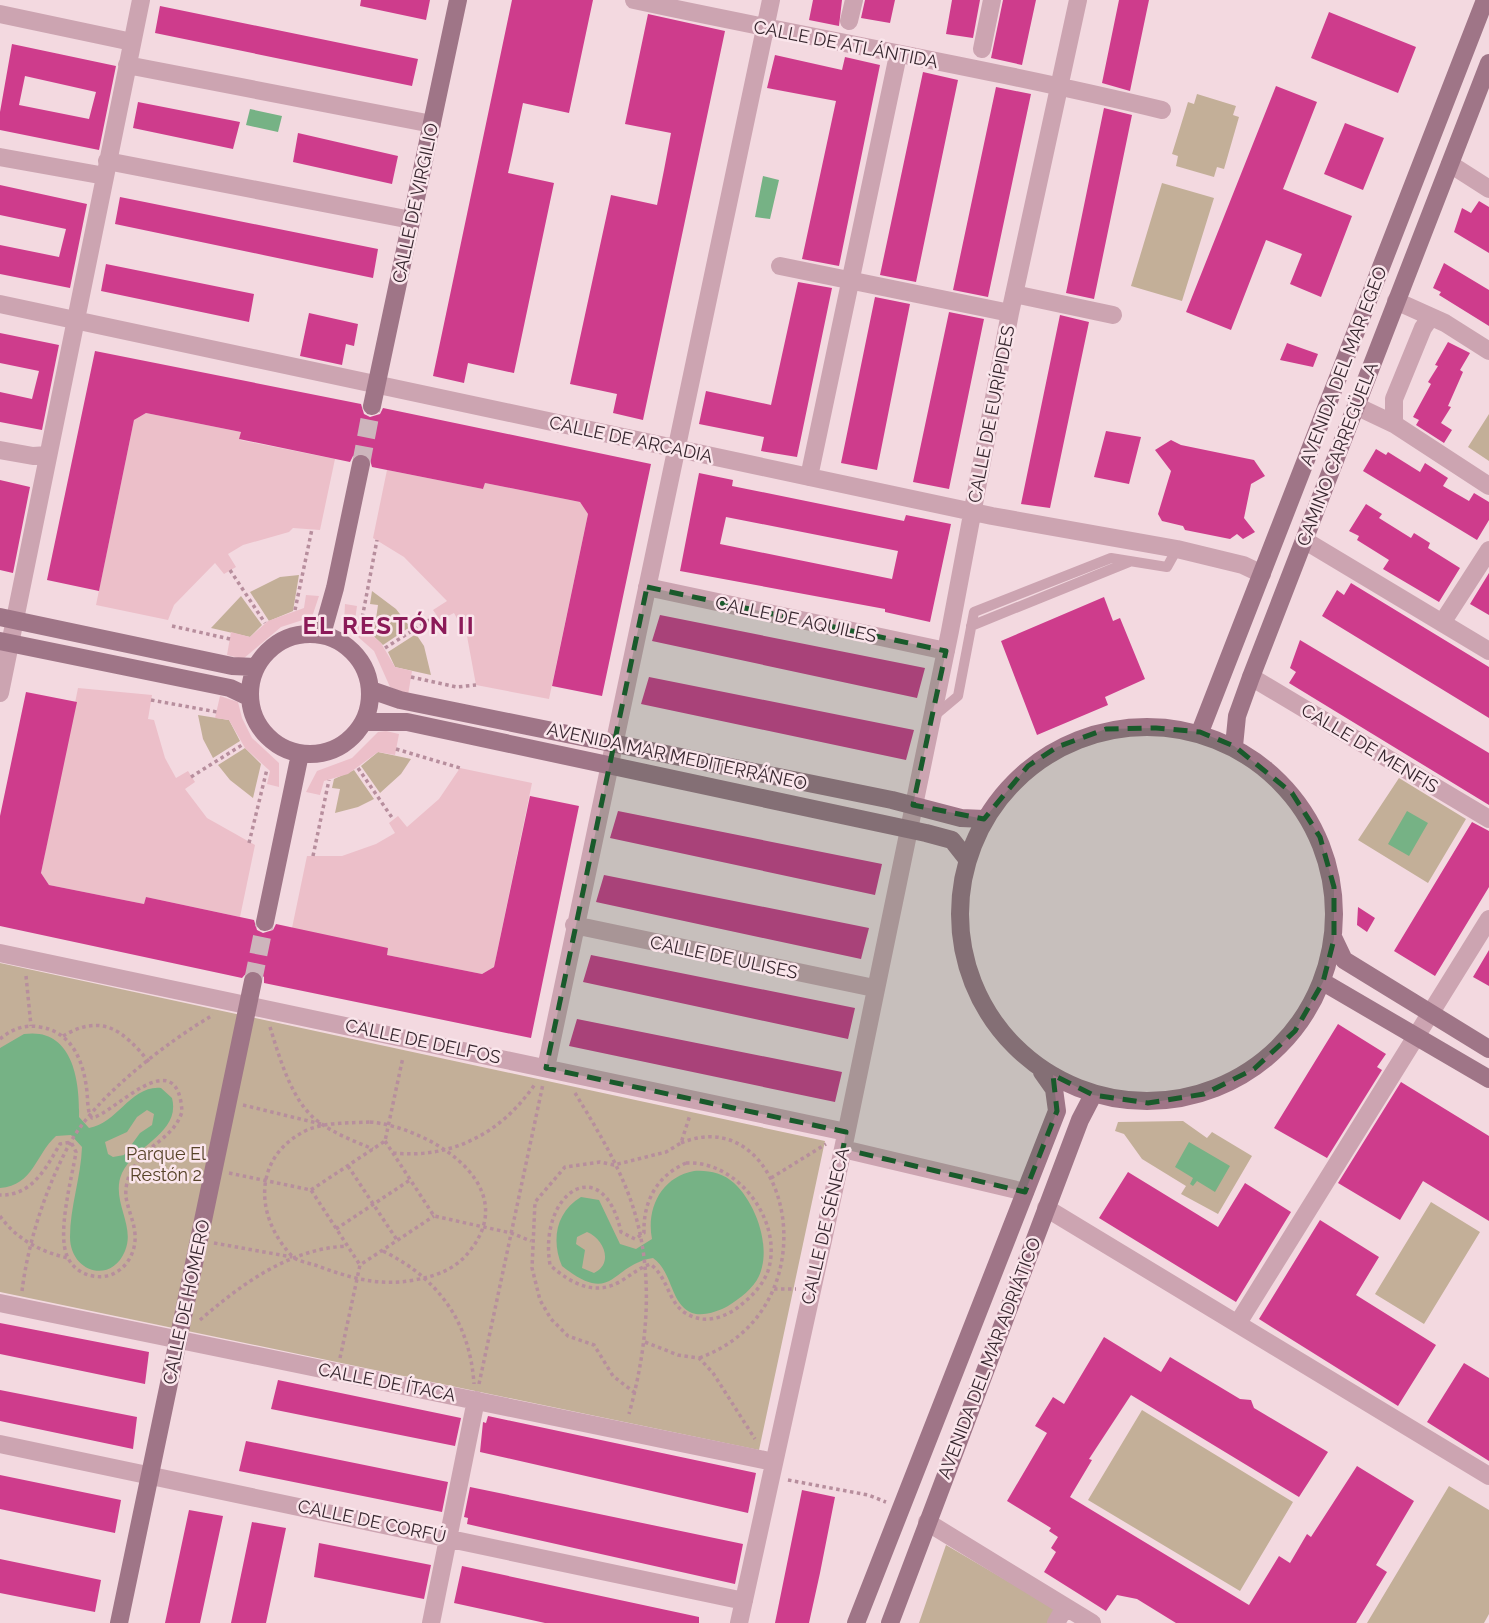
<svg xmlns="http://www.w3.org/2000/svg" width="1489" height="1623" font-family="Raleway,sans-serif">
	<style>
		.green { fill: #c3af98 }
		.plaza { fill: #ecbfc9 }
		.water { fill: #76b285; fill-rule: evenodd }
		.building { fill: #ce3c8c; fill-rule: evenodd }
		.lines { fill: none; stroke-linecap: round; stroke-linejoin: round }
		.secondary-tunnel { stroke: #cdb5bc; stroke-width: 18; stroke-dasharray: 18 9; stroke-linecap: butt }
		.path { stroke: #b78e9d; stroke-width: 3.5; stroke-dasharray: 3.5 3.5; stroke-linecap: butt }
		.lane { stroke: #cca4b1; stroke-width: 10 }
		.street { stroke: #cca4b1; stroke-width: 18 }
		.secondary { stroke: #9f7587; stroke-width: 18 }
		.marked { fill: #195a2b; fill-opacity: 0.2; stroke: #195a2b; stroke-width: 5; stroke-dasharray: 14 9; stroke-linejoin: round }
		.labels { text-anchor: middle; dominant-baseline: central; stroke-width: 5; stroke-linejoin: round; paint-order: stroke }
		.street-label { font-size: 18px; fill: #36262e; stroke: #fae5eb }
		.park-label { font-size: 18px; fill: #564328; stroke: #fae5eb }
		.district-label { font-size: 24px; font-weight: bold; letter-spacing: 2px; fill: #8b1a58; stroke: #fae5eb }
	</style>
	<rect width="100%" height="100%" fill="#f3d9e0"/>
	<path class="green" d="M1197,94L1236,106L1233,115L1239,117L1224,169L1217,167L1214,177L1176,166L1178,156L1172,154L1188,102L1194,104Z
		M1162,183L1214,198L1182,301L1131,286Z
		M1489,414V461L1468,447Z
		M299,575L293,611L269,621L250,592L280,577Z
		M372,591L396,609L410,627L383,645L365,628L368,618L376,619L378,605L370,604Z
		M241,596L262,625L250,637L211,628Z
		M416,634L424,646L431,675L395,667L388,652Z
		M198,715L229,720L240,741L213,758L203,739Z
		M245,748L261,764L253,798L230,780L218,765Z
		M378,752L411,759L401,774L380,793L361,766Z
		M354,770L374,799L358,807L335,813L340,789L332,788L334,779Z
		M1399,778L1466,819L1428,883L1358,840Z
		M0,963L825,1141L759,1450L0,1292Z
		M1183,1121L1207,1138L1212,1132L1252,1156L1218,1214L1181,1194L1186,1186L1142,1159L1124,1134L1115,1131L1118,1122Z
		M1431,1202L1480,1232L1424,1324L1375,1294Z
		M1142,1410L1293,1502L1240,1591L1088,1500Z
		M1449,1486L1489,1510V1614L1484,1623H1367Z
		M946,1545L1060,1612L1053,1623H919Z"/>
	<path class="plaza" d="M146,413L241,432L240,440L335,459L320,530L293,528L289,532L243,545L228,554L236,567L224,574L215,563L174,605L168,620L96,605L134,420Z
		M387,470L483,489L485,483L580,502L588,514L549,699L476,685L467,636L454,613L440,620L433,610L447,601L404,557L373,538Z
		M306,595L319,596L312,617L281,627L243,659L227,655L231,632L250,637L268,621L304,608Z
		M345,604L357,606L355,620L381,643L395,667L412,671L408,695L390,687L374,651L348,628L344,622Z
		M78,688L152,695L148,719L154,720L165,758L176,778L188,771L195,782L185,789L207,818L255,845L240,917L146,897L144,904L49,885L41,873Z
		M220,696L238,702L242,718L252,738L279,763V787L267,784L270,771L245,748L229,720L215,718Z
		M386,731L399,734L395,755L378,752L348,774L324,781L320,795L306,792L317,771L352,758L378,732Z
		M460,768L532,783L494,967L482,974L387,955L292,928L307,856H342L376,844L395,833L389,823L398,816L407,827L439,799Z"/>
	<path class="water" d="M250,109L282,116L278,132L246,125Z
		M763,176L779,180L770,219L755,217Z
		M1407,811L1428,823L1409,856L1388,844Z
		M24,1034C73,1027 80,1081 79,1117L89,1128C117,1124 131,1085 161,1088L172,1098C181,1133 135,1145 122,1173C110,1200 136,1225 125,1251C111,1285 70,1272 70,1237C70,1207 81,1177 82,1147L71,1135L56,1136C35,1155 34,1185 0,1188V1048ZM147,1110L154,1114L152,1125L140,1133L124,1155L113,1157L108,1154L105,1142L127,1132L137,1117Z
		M1189,1142L1230,1166L1215,1192L1197,1181L1193,1186L1190,1184L1193,1178L1175,1167Z
		M694,1171C708,1170 723,1173 734,1183C756,1203 772,1248 759,1276C753,1289 740,1298 728,1306C719,1311 703,1317 692,1313C670,1304 673,1272 653,1258C610,1265 614,1307 562,1266C551,1240 556,1212 581,1197L599,1200L620,1244L636,1249L652,1239C646,1209 661,1177 694,1171ZM587,1232C604,1239 614,1263 594,1273L582,1268L585,1250L576,1244L577,1237Z"/>
	<path class="building" d="M361,0H430L426,20L360,6Z
		M512,0H593L569,113L523,103L512,155L508,173L554,183L514,373L468,363L464,383L433,376Z
		M813,0H842L839,26L809,20Z
		M865,0H895L890,23L861,18Z
		M952,0H980L973,38L946,34Z
		M1003,0H1036L1022,65L991,58Z
		M1119,0H1149L1130,91L1102,83Z
		M160,6L418,59L412,86L155,33Z
		M1329,12L1416,47L1398,93L1311,58Z
		M648,14L725,31L643,420L613,413L617,394L570,384L611,195L657,205L664,170L671,133L625,124Z
		M12,44L116,66L99,150L0,130V112ZM25,76L96,92L89,119L19,105Z
		M775,55L842,70L845,57L880,65L839,266L802,259L836,101L767,88Z
		M923,72L958,80L916,282L880,275Z
		M1276,86L1317,102L1283,189L1352,216L1321,297L1290,284L1302,254L1266,240L1231,330L1186,312Z
		M996,87L1031,94L988,297L953,290Z
		M138,102L240,122L233,149L133,128Z
		M1104,108L1132,115L1094,299L1066,293Z
		M1345,123L1384,138L1363,190L1324,174Z
		M298,133L398,156L392,184L293,162Z
		M0,185L87,204L70,288L0,274V245L59,257L66,229L0,215Z
		M120,197L378,249L373,278L115,224Z
		M1479,201L1489,207V253L1454,232L1462,208L1471,213Z
		M1444,263L1489,290V326L1439,295L1441,292L1433,288Z
		M106,264L254,294L249,322L101,291Z
		M798,282L832,288L797,457L761,451L764,437L699,424L706,391L771,405Z
		M875,297L910,304L877,470L841,463Z
		M949,312L984,319L949,489L913,482Z
		M309,313L358,324L354,346L346,344L342,365L300,356Z
		M1060,315L1089,322L1050,508L1021,504Z
		M0,333L59,345L42,430L0,422V392L32,399L39,371L0,363Z
		M1448,342L1470,353L1460,370L1463,372L1448,406L1451,407L1441,423L1452,430L1444,443L1416,425L1419,420L1413,417L1431,384L1428,382L1438,366L1435,365Z
		M1287,343L1318,354L1313,367L1280,360Z
		M95,351L361,404L364,414L370,417L380,414L383,408L651,464L602,696L552,686L588,514L580,502L485,483L483,489L372,467L369,456L363,453L353,456L350,462L239,439L241,432L146,413L134,420L99,591L47,580Z
		M1106,431L1141,437L1129,484L1094,477Z
		M1171,440L1181,445L1254,460L1265,476L1251,484L1244,518L1255,532L1243,539L1237,534L1230,539L1185,530L1183,526L1162,521L1158,514L1171,471L1155,450Z
		M1376,449L1386,455L1388,452L1420,472L1425,463L1448,478L1443,486L1469,501L1474,493L1489,502V520L1477,540L1363,471Z
		M699,473L733,480L732,486L904,521L906,515L951,524L930,622L885,612V609L680,571ZM726,517L898,551L892,579L720,544Z
		M0,480L30,487L13,573L0,570Z
		M1366,504L1382,514L1379,518L1411,538L1414,533L1430,543L1428,548L1460,568L1439,602L1383,569L1389,560L1357,540L1359,536L1349,531Z
		M1489,573V615L1470,604Z
		M1351,583L1489,667V718L1322,616L1337,590L1344,595Z
		M1104,597L1113,621L1120,618L1145,679L1105,697L1108,705L1037,735L1001,641Z
		M660,615L925,668L917,698L652,641Z
		M1300,640L1489,753V805L1289,683L1296,672L1290,668Z
		M649,677L914,730L906,760L641,704Z
		M26,692L77,702L41,873L49,885L144,904L146,897L254,920L257,930L263,933L273,930L276,924L388,948L387,955L482,974L494,967L530,796L579,806L531,1038L264,983V977L256,970H249L242,978L0,926V816Z
		M618,811L882,864L875,895L610,838Z
		M1472,822L1489,831V887L1435,976L1394,951Z
		M604,875L869,928L861,959L596,902Z
		M1358,907L1375,918L1367,932L1357,925Z
		M1489,950V986L1473,977Z
		M591,955L855,1008L848,1039L583,982Z
		M577,1019L842,1072L835,1102L569,1046Z
		M1338,1024L1386,1054L1377,1067L1382,1070L1327,1158L1274,1128Z
		M1401,1082L1489,1136V1221L1423,1181L1400,1220L1338,1183Z
		M1128,1172L1218,1227L1245,1183L1291,1212L1236,1302L1099,1218Z
		M1320,1220L1379,1257L1356,1295L1436,1345L1398,1406L1259,1319Z
		M0,1323L149,1352L145,1384L0,1354Z
		M1104,1337L1161,1372L1170,1357L1240,1399L1251,1400L1254,1408L1328,1452L1299,1497L1131,1395L1089,1459L1092,1460L1070,1497L1249,1605L1279,1556L1290,1563L1307,1534L1311,1537L1357,1466L1414,1501L1376,1565L1387,1572L1356,1623H1176L1137,1599L1117,1595L1106,1611L1044,1572L1056,1552L1051,1548L1058,1537L1049,1531L1051,1528L1007,1501L1047,1433L1035,1426L1053,1397L1064,1404Z
		M1464,1363L1489,1378V1461L1427,1422Z
		M278,1380L461,1418L455,1446L271,1409Z
		M0,1390L137,1417L133,1449L0,1421Z
		M488,1416L756,1473L748,1513L480,1452L483,1422L486,1423Z
		M246,1441L448,1482L442,1512L239,1471Z
		M0,1475L121,1500L115,1533L0,1509Z
		M470,1487L743,1544L735,1584L467,1524L468,1518L464,1517Z
		M802,1490L835,1497L820,1573L809,1623H775Z
		M189,1510L223,1516L200,1623H165Z
		M252,1522L286,1528L266,1623H231Z
		M319,1543L431,1565L424,1599L314,1577Z
		M0,1559L101,1580L95,1612L0,1593Z
		M462,1566L699,1617V1623H545L454,1603Z"/>
	<g class="lines">
		<path class="secondary-tunnel" d="M361,464L372,406
			M253,981L265,922"/>
		<path class="path" d="M230,570L265,623
			M295,610L312,529
			M361,624L377,540
			M172,626L230,639
			M385,648L437,615
			M411,677L457,687L476,685
			M151,700L217,712
			M396,749L460,768
			M358,768L393,819
			M191,777L242,745
			M249,843L267,769
			M313,856L329,780
			M26,976L31,1026
			M270,1027C279,1056 291,1099 315,1119C332,1133 354,1141 373,1149
			M63,1036C102,1013 123,1030 149,1062
			M0,1039C12,1029 25,1024 40,1027C73,1032 84,1063 87,1092C88,1101 87,1112 92,1118C115,1113 178,1040 182,1112C173,1139 147,1144 134,1167C128,1175 125,1187 126,1197C128,1210 134,1221 135,1234C137,1258 118,1281 93,1276C82,1274 73,1268 68,1258C56,1235 72,1178 76,1152L71,1142L60,1144C46,1168 32,1196 0,1195
			M575,1093C592,1121 611,1152 624,1183C656,1257 650,1338 629,1414
			M243,1105L321,1124
			M370,1122C426,1127 521,1182 472,1248C458,1268 438,1276 414,1280C379,1287 347,1277 315,1265C308,1263 296,1261 291,1255C254,1215 253,1156 307,1130C326,1122 350,1123 370,1122Z
			M385,1141L434,1216L511,1233L531,1241
			M681,1143C789,1098 837,1309 699,1358
			M393,1153C452,1159 502,1133 535,1084
			M686,1163C737,1160 784,1221 768,1271C762,1287 750,1298 737,1308C726,1316 710,1322 697,1318C666,1310 672,1280 650,1264C639,1268 631,1275 621,1281C595,1297 570,1283 550,1265C538,1192 603,1150 621,1232L635,1239L644,1233C643,1201 657,1176 686,1163Z
			M348,1166L397,1240
			M229,1173L311,1190L360,1265
			M771,1178L826,1144
			M311,1190L385,1141L403,1057
			M0,1216C16,1239 41,1252 68,1258
			M336,1229L410,1180
			M214,1243L292,1257
			M383,1251C438,1278 470,1322 474,1384
			M774,1289H796
			M22,1291C28,1242 46,1187 70,1143C96,1096 167,1042 213,1015
			M200,1320C243,1283 289,1249 347,1246
			M645,1342L678,1355L699,1358L713,1373L755,1439
			M340,1358L360,1265L434,1216
			M479,1384L543,1084
			M635,1393L613,1376L594,1345L568,1336L551,1319L540,1300L532,1268L535,1202L565,1167L600,1162L614,1165L666,1152L681,1143L690,1115
			M788,1480L868,1495L886,1502"/>
		<path class="lane" d="M971,626L1129,562
			M933,717L958,696L974,612L1111,558L1167,567L1177,549"/>
		<path class="street" d="M634,0C810,38 987,68 1162,110
			M0,14L132,42
			M849,21L854,0
			M982,49L992,0
			M127,65L432,124
			M0,157L105,176
			M107,161L411,220
			M1450,164L1489,189
			M780,266L1010,313
			M1014,294L1113,315
			M1396,301L1445,323L1489,351
			M0,304L992,516L1177,549L1243,565L1262,574
			M1430,318L1423,328L1394,399V424L1489,486
			M1356,406L1394,424
			M0,450L33,456L48,455
			M809,477L898,55
			M1304,540L1489,651
			M647,587L946,651
			M1442,623L1489,550
			M1251,677L1489,819
			M0,693L141,0
			M574,925L874,988
			M0,953L846,1132
			M546,1068L771,0
			M843,1149L1025,1192
			M1046,1208L1489,1476
			M0,1303L774,1462
			M1238,1323L1489,919
			M0,1444L744,1601
			M927,1522L1092,1623
			M431,1623L476,1400
			M739,1623L843,1149L950,631L1010,313L1078,0
			M1056,1623L1065,1607"/>
		<path class="secondary" d="M372,406L458,0
			M0,617L232,666L255,667
			M250 694a60 60 0 1 1 120 0a60 60 0 1 1-120 0Z
			M322,634L335,588L361,464
			M0,641L230,688L249,697
			M371,690L400,700L892,800L961,818L984,819
			M364,722H407L926,833L952,840L967,859
			M960 914a187 187 0 1 1 374 0a187 187 0 1 1-374 0Z
			M1200,732L1485,0
			M1234,746L1237,716L1251,677L1489,63
			M265,922L300,754
			M1334,939L1344,960L1489,1049
			M1323,982L1489,1079
			M119,1623L253,981
			M856,1623L1057,1111L1054,1089L1042,1072
			M890,1623L1080,1120L1093,1095"/>
	</g>
	<path class="marked" d="M647,587L946,651L913,805L984,819L1028,766L1057,747L1106,729L1156,728L1200,732L1234,746L1292,793L1320,837L1334,887V939L1323,982L1295,1031L1254,1069L1204,1094L1148,1103L1093,1095L1053,1075L1057,1111L1025,1192L843,1149L846,1132L546,1068Z"/>
	<g class="labels">
		<g class="street-label">
			<text transform="translate(846 44) rotate(11)">CALLE DE ATLÁNTIDA</text>
			<text transform="translate(415 203) rotate(-78)">CALLE DE VIRGILIO</text>
			<text transform="translate(1343 366) rotate(-69)">AVENIDA DEL MAR EGEO</text>
			<text transform="translate(991 414) rotate(-79)">CALLE DE EURÍPIDES</text>
			<text transform="translate(631 439) rotate(12)">CALLE DE ARCADIA</text>
			<text transform="translate(1337 454) rotate(-69)">CAMINO CARREGÜELA</text>
			<text transform="translate(796 619) rotate(12)">CALLE DE AQUILES</text>
			<text transform="translate(1370 748) rotate(31)">CALLE DE MENFIS</text>
			<text transform="translate(677 756) rotate(12)">AVENIDA MAR MEDITERRÁNEO</text>
			<text transform="translate(724 957) rotate(12)">CALLE DE ULISES</text>
			<text transform="translate(423 1041) rotate(12)">CALLE DE DELFOS</text>
			<text transform="translate(825 1226) rotate(-77)">CALLE DE SÉNECA</text>
			<text transform="translate(186 1302) rotate(-78)">CALLE DE HOMERO</text>
			<text transform="translate(989 1358) rotate(-69)">AVENIDA DEL MAR ADRIÁTICO</text>
			<text transform="translate(387 1382) rotate(11)">CALLE DE ÍTACA</text>
			<text transform="translate(372 1521) rotate(12)">CALLE DE CORFÚ</text>
		</g>
		<g class="park-label">
			<text x="166" y="1153">Parque El<tspan x="166" dy="21">Restón 2</tspan></text>
		</g>
		<g class="district-label">
			<text x="389" y="625">EL RESTÓN II</text>
		</g>
	</g>
</svg>
